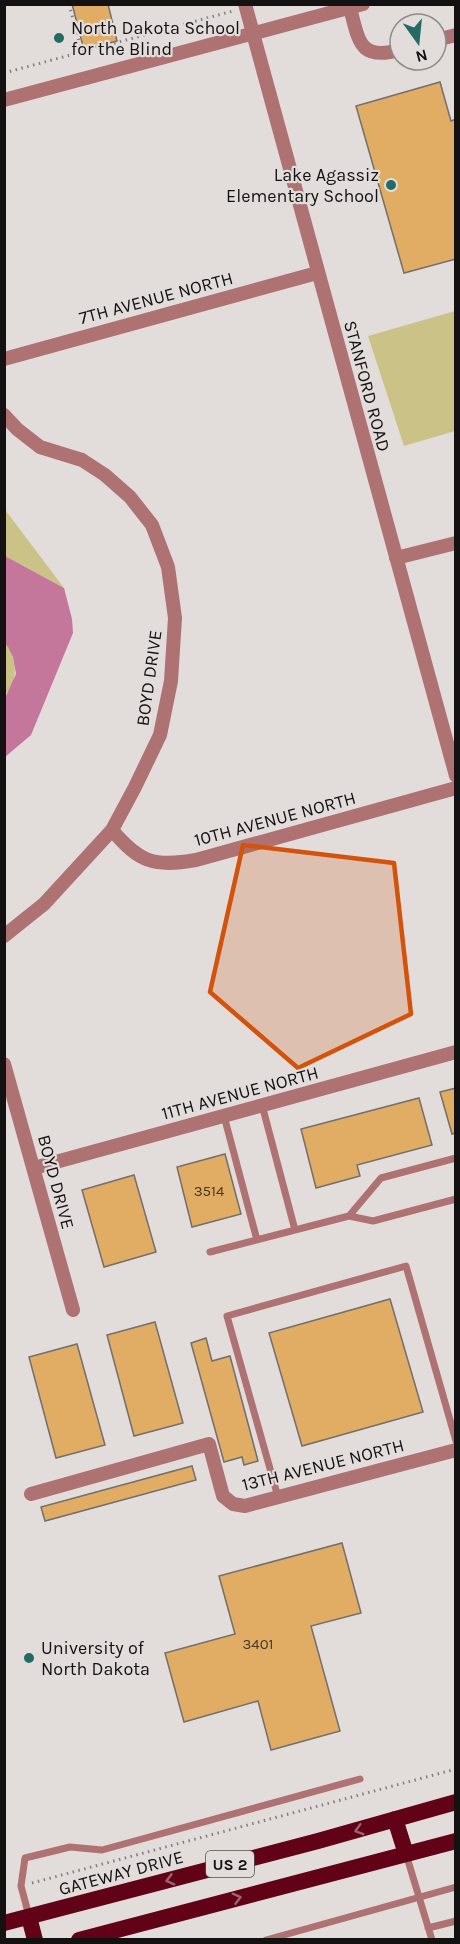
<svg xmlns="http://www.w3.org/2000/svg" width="460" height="1944" font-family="Karla,sans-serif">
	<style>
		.green { fill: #cbc288 }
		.water { fill: #c5769b }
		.building { fill: #e1ac63; stroke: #726f6c; stroke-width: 1.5 }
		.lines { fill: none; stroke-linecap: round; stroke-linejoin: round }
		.path { stroke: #827f7e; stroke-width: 3; stroke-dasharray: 1.5 4.5; stroke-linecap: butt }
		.service { stroke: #ae7273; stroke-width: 7 }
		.minor { stroke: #ae7273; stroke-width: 14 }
		.trunk { stroke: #610217; stroke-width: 16 }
		.oneway { stroke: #9b656f }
		.marked { fill: #d3520c; fill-opacity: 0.2; stroke: #d3520c; stroke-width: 4.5; stroke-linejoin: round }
		.poi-dot { fill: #236b63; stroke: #e2dddb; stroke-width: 2 }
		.labels { text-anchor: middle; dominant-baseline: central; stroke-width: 4.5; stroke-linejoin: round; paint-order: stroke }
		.number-label { font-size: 15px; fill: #463826 }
		.shield { fill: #e2dddb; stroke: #514e4e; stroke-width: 1.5 }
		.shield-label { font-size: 16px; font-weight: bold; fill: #131111 }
		.poi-label { font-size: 18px; fill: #131111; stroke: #e2dddb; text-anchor: start }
		.street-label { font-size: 18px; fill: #131111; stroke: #e2dddb }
	</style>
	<rect width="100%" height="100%" fill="#e2dddb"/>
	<path class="green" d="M455,311V431L404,446L368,336Z
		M4,510L6,511L64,588L5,556Z
		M5,644C14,651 17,671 13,683C11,687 7,692 5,696Z"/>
	<path class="water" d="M5,556L64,588L72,619L73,633L31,735L5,757V698L16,674L13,657L8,647L5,644Z"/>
	<path class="building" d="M72,4H108L117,41L84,50Z
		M440,82L451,121L456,119V259L404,273L356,106Z
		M456,1088V1133L452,1134L440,1092Z
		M419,1098L432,1145L357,1165L360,1176L316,1188L301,1129Z
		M225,1154L241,1214L192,1227L177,1167Z
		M134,1175L156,1252L104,1267L82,1190Z
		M390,1299L423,1412L302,1446L269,1333Z
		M155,1322L183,1423L134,1436L107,1335Z
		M206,1338L212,1361L230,1356L258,1461L244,1465L242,1457L224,1462L191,1343Z
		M77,1344L105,1445L56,1458L29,1357Z
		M192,1466L196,1480L45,1521L41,1507Z
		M342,1543L361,1613L311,1626L340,1731L271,1750L258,1701L184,1722L165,1653L235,1634L219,1576Z"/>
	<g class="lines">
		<path class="path" d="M69,4L82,53
			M4,73L233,11
			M32,1883L456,1769"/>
		<path class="service" d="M262,1105L295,1230
			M224,1116L257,1240
			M349,1216L373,1221L456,1199
			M210,1252L349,1216L381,1178L456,1158
			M278,1497L227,1316L406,1266L456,1441
			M406,1854L432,1940
			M29,1916L21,1886L25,1858L70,1847L102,1850L360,1779
			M428,1928L456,1921
			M266,1940L456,1887"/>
		<path class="minor" d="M245,4L456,776
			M350,8C359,41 359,61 400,50
			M436,40L456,35
			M4,100L363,4
			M4,359L317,273
			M4,415L17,429L40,447L82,460L105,475L130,497L152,525L168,567L175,618L171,681L160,735L135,787L112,830L44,904L4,936
			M396,558L456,543
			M112,830C140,863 154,867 196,860L456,788
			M4,1064L73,1310
			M34,1168L456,1052
			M31,1494L209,1444L223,1496L233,1504L245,1506L456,1450"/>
		<path class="trunk" d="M395,1819L406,1854
			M29,1917L35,1940
			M4,1923L318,1841L456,1802
			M79,1940L456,1841"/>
	</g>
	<defs><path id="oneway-chevron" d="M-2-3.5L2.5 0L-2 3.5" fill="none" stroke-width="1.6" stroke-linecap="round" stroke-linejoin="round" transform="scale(1.5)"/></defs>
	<g class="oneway">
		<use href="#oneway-chevron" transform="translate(359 1830) rotate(164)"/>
		<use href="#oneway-chevron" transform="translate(170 1880) rotate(165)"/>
		<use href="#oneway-chevron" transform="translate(237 1898) rotate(-15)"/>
	</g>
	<path class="marked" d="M243,845L394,863L411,1014L298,1068L210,992Z"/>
	<g class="poi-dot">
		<circle cx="59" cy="38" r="6"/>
		<circle cx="391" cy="185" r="6"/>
		<circle cx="29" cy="1658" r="6"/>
	</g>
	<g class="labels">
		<g class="number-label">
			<text x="209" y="1191">3514</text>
			<text x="258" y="1644">3401</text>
		</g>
		<rect class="shield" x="206" y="1851" width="48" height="26" rx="4.5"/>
		<g class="shield-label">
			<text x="230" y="1864">US 2</text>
		</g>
		<g class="poi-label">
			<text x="71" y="28">North Dakota School<tspan x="71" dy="21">for the Blind</tspan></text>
			<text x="379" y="175" text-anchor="end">Lake Agassiz<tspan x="379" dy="21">Elementary School</tspan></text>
			<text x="41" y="1648">University of<tspan x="41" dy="21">North Dakota</tspan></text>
		</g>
		<g class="street-label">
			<text transform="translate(156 298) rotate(-15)">7TH AVENUE NORTH</text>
			<text transform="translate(367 386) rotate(75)">STANFORD ROAD</text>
			<text transform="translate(149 678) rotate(-82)">BOYD DRIVE</text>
			<text transform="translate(275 819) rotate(-15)">10TH AVENUE NORTH</text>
			<text transform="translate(240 1093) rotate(-15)">11TH AVENUE NORTH</text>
			<text transform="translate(56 1182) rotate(75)">BOYD DRIVE</text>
			<text transform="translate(323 1465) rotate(-14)">13TH AVENUE NORTH</text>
			<text transform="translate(121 1873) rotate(-15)">GATEWAY DRIVE</text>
		</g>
	</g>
	<rect width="460" height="1944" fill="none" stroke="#131111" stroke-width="12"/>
	<g transform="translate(418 42) rotate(165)"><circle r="28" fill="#e2dddb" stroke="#8f8b8a" stroke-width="1.5"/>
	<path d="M0-4.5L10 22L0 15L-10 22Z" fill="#236b63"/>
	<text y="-9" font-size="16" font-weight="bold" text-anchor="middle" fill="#131111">N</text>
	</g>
</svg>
